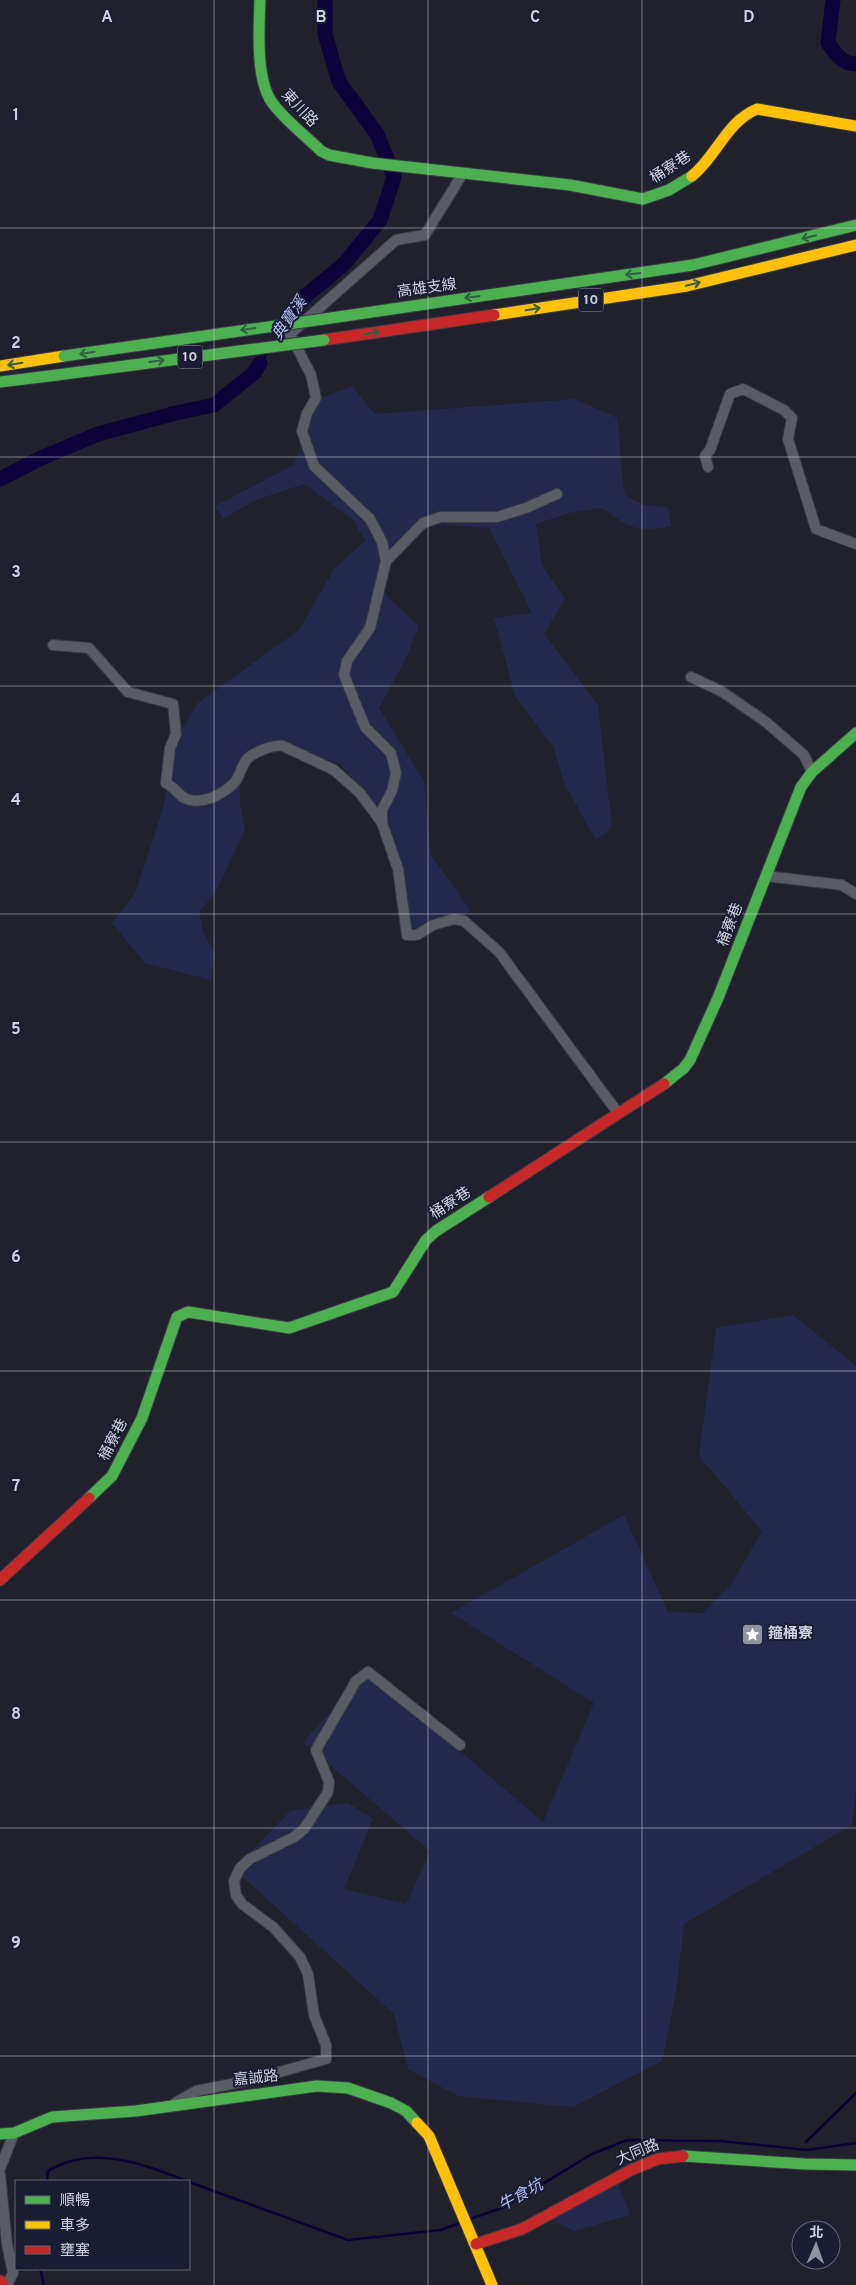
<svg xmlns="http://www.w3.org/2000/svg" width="856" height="2285" font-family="Overpass,'Noto Sans TC',sans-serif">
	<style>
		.green { fill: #24284d }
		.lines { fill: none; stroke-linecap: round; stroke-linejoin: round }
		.stream { stroke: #0d033a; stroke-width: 2.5 }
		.river { stroke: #0d033a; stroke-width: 15 }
		.street-casing { stroke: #3a3b45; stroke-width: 12 }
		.fast-casing { stroke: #3a3b45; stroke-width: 13 }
		.slow-casing { stroke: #3a3b45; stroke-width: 13 }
		.jam-casing { stroke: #3a3b45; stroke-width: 13 }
		.street { stroke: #5a5c65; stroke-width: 10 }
		.fast { stroke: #4caf50; stroke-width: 11 }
		.slow { stroke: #ffc107; stroke-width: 11 }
		.jam { stroke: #c62828; stroke-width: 11 }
		.fast-bridge-casing { stroke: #3a3b45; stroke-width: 13; stroke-linecap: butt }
		.fast-bridge { stroke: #4caf50; stroke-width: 11 }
		.oneway { stroke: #305f40 }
		.grid { fill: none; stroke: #ced0df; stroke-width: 1; stroke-opacity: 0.55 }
		.labels { text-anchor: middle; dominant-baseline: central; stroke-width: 4; stroke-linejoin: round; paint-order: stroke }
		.shield { fill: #1a1d32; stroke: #989aab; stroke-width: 1 }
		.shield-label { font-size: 14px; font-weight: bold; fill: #ced0df }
		.street-label { font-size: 15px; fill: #ced0df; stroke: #1a1d32 }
		.poi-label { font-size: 15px; font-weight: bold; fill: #ced0df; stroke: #1a1d32; text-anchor: start }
		.water-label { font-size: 16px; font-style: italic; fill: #b3bdf6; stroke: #1a1d32 }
		.grid-label { font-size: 16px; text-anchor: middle; font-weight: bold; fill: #ced0df; stroke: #1a1d32; stroke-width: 4; stroke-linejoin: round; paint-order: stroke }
	</style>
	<rect width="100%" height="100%" fill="#20212c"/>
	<path class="green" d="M352,386L375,414L575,399L617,418C621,444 620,469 625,495L643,505L668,507L671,526C636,533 630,528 602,508L569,513L536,524L542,565L565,599L544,634L598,705L612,827L596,840L565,785L553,746L515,696L494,618L532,613L489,528L439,524L413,533L376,586L419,626L405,660L379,708L424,781L431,855L471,911L416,934L398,914L393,865L369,797L340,764L297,749L267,747L239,767L240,803L245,830L215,893L199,912L204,935L215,952L211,980L145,963L112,923L135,894L162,812L178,735L198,703L299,630L334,569L365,541L353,520L304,484L256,500L223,519L215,506L294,465L310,417L321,398Z
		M793,1315L856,1366V1791L852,1825L684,1924L676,1993L662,2061L573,2107L458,2096L408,2069L394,2014L234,1869L290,1811L348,1803L373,1819L344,1889L406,1904L430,1851L303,1742L368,1672L543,1822L594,1703L451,1613L624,1515L668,1612L702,1613L731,1585L762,1531L699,1456L716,1328Z
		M616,2178L630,2215L574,2231L543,2215Z"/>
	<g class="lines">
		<path class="stream" d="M291,316L297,306
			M260,363L266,354
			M806,2142L856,2093
			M47,2181L48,2171C93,2144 143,2164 187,2181
			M189,2182L348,2240L440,2230L460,2223
			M470,2219L505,2207L590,2155L627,2140L720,2141L807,2150L856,2143
			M40,2269L44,2285"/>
		<path class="river" d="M833,0L828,43C835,53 842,64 856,64
			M297,306L302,299L344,264L380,220L394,177L377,134L339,82L325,34V0
			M0,479L41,458L98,434L176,413L214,405L254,373L260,363"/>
		<defs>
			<path id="street" d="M708,467L705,456L710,450L730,394L743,389L784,410L792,418L788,439L816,529L856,544
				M386,561L423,523L441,517H497L526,508L557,494
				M53,645L89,648L128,692L173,704L176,734L170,748L166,783C174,787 178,794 184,798C201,806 222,795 234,783C240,777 241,766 247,759C255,751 273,745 283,746L334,770L360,793L382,823L398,869L407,935H417L433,925L454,919L464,921L499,952L618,1113
				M691,677L721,691L766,722L804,755L812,772
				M382,823V810L392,791L396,773L391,753L365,727L344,675L347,661L370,628L386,561L382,542L370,519L314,466L302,431L307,413L316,398L311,375L290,334L396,240L425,235L463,173
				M766,876L842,885L856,894
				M175,2103L196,2091L251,2080L326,2059V2045L314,2015L308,1974L300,1957L273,1927L242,1904L236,1895L234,1881L240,1868L250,1859L294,1837L304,1829L328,1792L329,1782L316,1750L356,1681L368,1672L460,1745
				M0,2169L14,2133
				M0,2174L7,2244L13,2273L7,2285"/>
			<path id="fast" d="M260,0C259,28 255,83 274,105C287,122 306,136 321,151L329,155L372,163L570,185L643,199L669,190L692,176
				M331,318L693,265L856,225
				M0,382L57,375
				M664,1084L683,1069L690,1060L718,998L801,787L812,772L856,733
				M89,1498L112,1476L142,1418L177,1317L188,1312L289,1328L393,1292L426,1240L436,1231L489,1197
				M0,2134L14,2133L52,2117L136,2111L317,2086L348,2088L391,2103L406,2111L417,2123
				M683,2156L805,2164L856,2165"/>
			<path id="slow" d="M692,176C717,156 726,122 757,109L856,126
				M494,315L687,286L856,245
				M0,366L64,356
				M417,2123L429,2136L492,2285"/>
			<path id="jam" d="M324,340L494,315
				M489,1197L664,1084
				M0,1580L89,1498
				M476,2244L522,2229L631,2170L658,2159L683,2156
				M0,2281L3,2285"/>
		</defs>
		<use href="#street" class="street-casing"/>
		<use href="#fast" class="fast-casing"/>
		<use href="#slow" class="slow-casing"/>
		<use href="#jam" class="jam-casing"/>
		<use href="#street" class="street"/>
		<use href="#fast" class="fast"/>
		<use href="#slow" class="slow"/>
		<use href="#jam" class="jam"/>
		<defs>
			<path id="fast-bridge" d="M64,356L331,318
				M57,375L324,340"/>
		</defs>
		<use href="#fast-bridge" class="fast-bridge-casing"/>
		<use href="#fast-bridge" class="fast-bridge"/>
	</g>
	<defs><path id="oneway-shaft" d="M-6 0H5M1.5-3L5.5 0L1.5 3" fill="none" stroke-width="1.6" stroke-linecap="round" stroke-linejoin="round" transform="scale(1.25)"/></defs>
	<g class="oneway">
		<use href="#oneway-shaft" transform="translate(809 237) rotate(166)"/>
		<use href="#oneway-shaft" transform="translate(633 274) rotate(172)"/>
		<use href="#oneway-shaft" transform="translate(693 284) rotate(-13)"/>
		<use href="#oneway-shaft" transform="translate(472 297) rotate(172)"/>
		<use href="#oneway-shaft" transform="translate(533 309) rotate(-9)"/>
		<use href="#oneway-shaft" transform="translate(248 329) rotate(172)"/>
		<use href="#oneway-shaft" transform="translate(372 333) rotate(-9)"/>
		<use href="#oneway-shaft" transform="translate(87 353) rotate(171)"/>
		<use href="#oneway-shaft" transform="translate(157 361) rotate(-8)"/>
		<use href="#oneway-shaft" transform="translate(15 364) rotate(171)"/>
	</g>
	<path class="grid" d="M214,0V2285M428,0V2285M642,0V2285M0,228H856M0,457H856M0,686H856M0,914H856M0,1142H856M0,1371H856M0,1600H856M0,1828H856M0,2056H856"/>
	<defs>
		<symbol id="sight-square" viewBox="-11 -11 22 22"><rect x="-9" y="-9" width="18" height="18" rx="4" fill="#9193a0" stroke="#1a1d32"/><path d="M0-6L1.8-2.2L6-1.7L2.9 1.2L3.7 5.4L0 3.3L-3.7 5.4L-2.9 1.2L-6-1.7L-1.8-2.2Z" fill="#fff"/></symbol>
	</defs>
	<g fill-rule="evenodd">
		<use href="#sight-square" x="740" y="1622" width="25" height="25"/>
	</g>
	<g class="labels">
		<g class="shield">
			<rect x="578.5" y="288.5" width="25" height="23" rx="4"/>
			<rect x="177.5" y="345.5" width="25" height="23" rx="4"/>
		</g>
		<g class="shield-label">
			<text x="591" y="300">10</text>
			<text x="190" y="357">10</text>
		</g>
		<g class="street-label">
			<text transform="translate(299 109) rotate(47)">東川路</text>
			<text transform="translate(671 168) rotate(-33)">桶寮巷</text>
			<text transform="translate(427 289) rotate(-8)">高雄支線</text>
			<text transform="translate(731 925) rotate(-69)">桶寮巷</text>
			<text transform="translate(451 1204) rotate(-33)">桶寮巷</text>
			<text transform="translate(114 1440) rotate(-63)">桶寮巷</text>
			<text transform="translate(256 2079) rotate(-6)">嘉誠路</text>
			<text transform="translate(638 2153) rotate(-22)">大同路</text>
		</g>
		<g class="poi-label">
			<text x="768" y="1634">箍桶寮</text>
		</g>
		<g class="water-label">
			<text transform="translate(290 319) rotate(-55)">典寶溪</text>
			<text transform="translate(521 2196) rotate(-29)">牛食坑</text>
		</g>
	</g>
	<g class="grid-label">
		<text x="107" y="22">A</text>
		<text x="321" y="22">B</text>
		<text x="535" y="22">C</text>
		<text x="749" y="22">D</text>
		<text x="16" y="120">1</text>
		<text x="16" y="348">2</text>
		<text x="16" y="577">3</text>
		<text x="16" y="805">4</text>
		<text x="16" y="1034">5</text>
		<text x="16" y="1262">6</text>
		<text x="16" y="1491">7</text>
		<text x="16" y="1719">8</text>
		<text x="16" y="1948">9</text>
	</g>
	<rect x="15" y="2180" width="175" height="90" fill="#1a1d32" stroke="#626577"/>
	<rect x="25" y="2196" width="25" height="8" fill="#4caf50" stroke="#626577"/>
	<text x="60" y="2205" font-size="15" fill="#ced0df">順暢</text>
	<rect x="25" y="2221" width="25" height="8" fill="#ffc107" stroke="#626577"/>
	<text x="60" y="2230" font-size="15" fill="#ced0df">車多</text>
	<rect x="25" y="2246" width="25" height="8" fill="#c62828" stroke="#626577"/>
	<text x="60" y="2255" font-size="15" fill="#ced0df">壅塞</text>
	<g transform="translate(816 2245) rotate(2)"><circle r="24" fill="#1a1d32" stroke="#626577"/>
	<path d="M0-4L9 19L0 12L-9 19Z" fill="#9193a0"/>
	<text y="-8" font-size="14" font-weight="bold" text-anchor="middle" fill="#ced0df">北</text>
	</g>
</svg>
